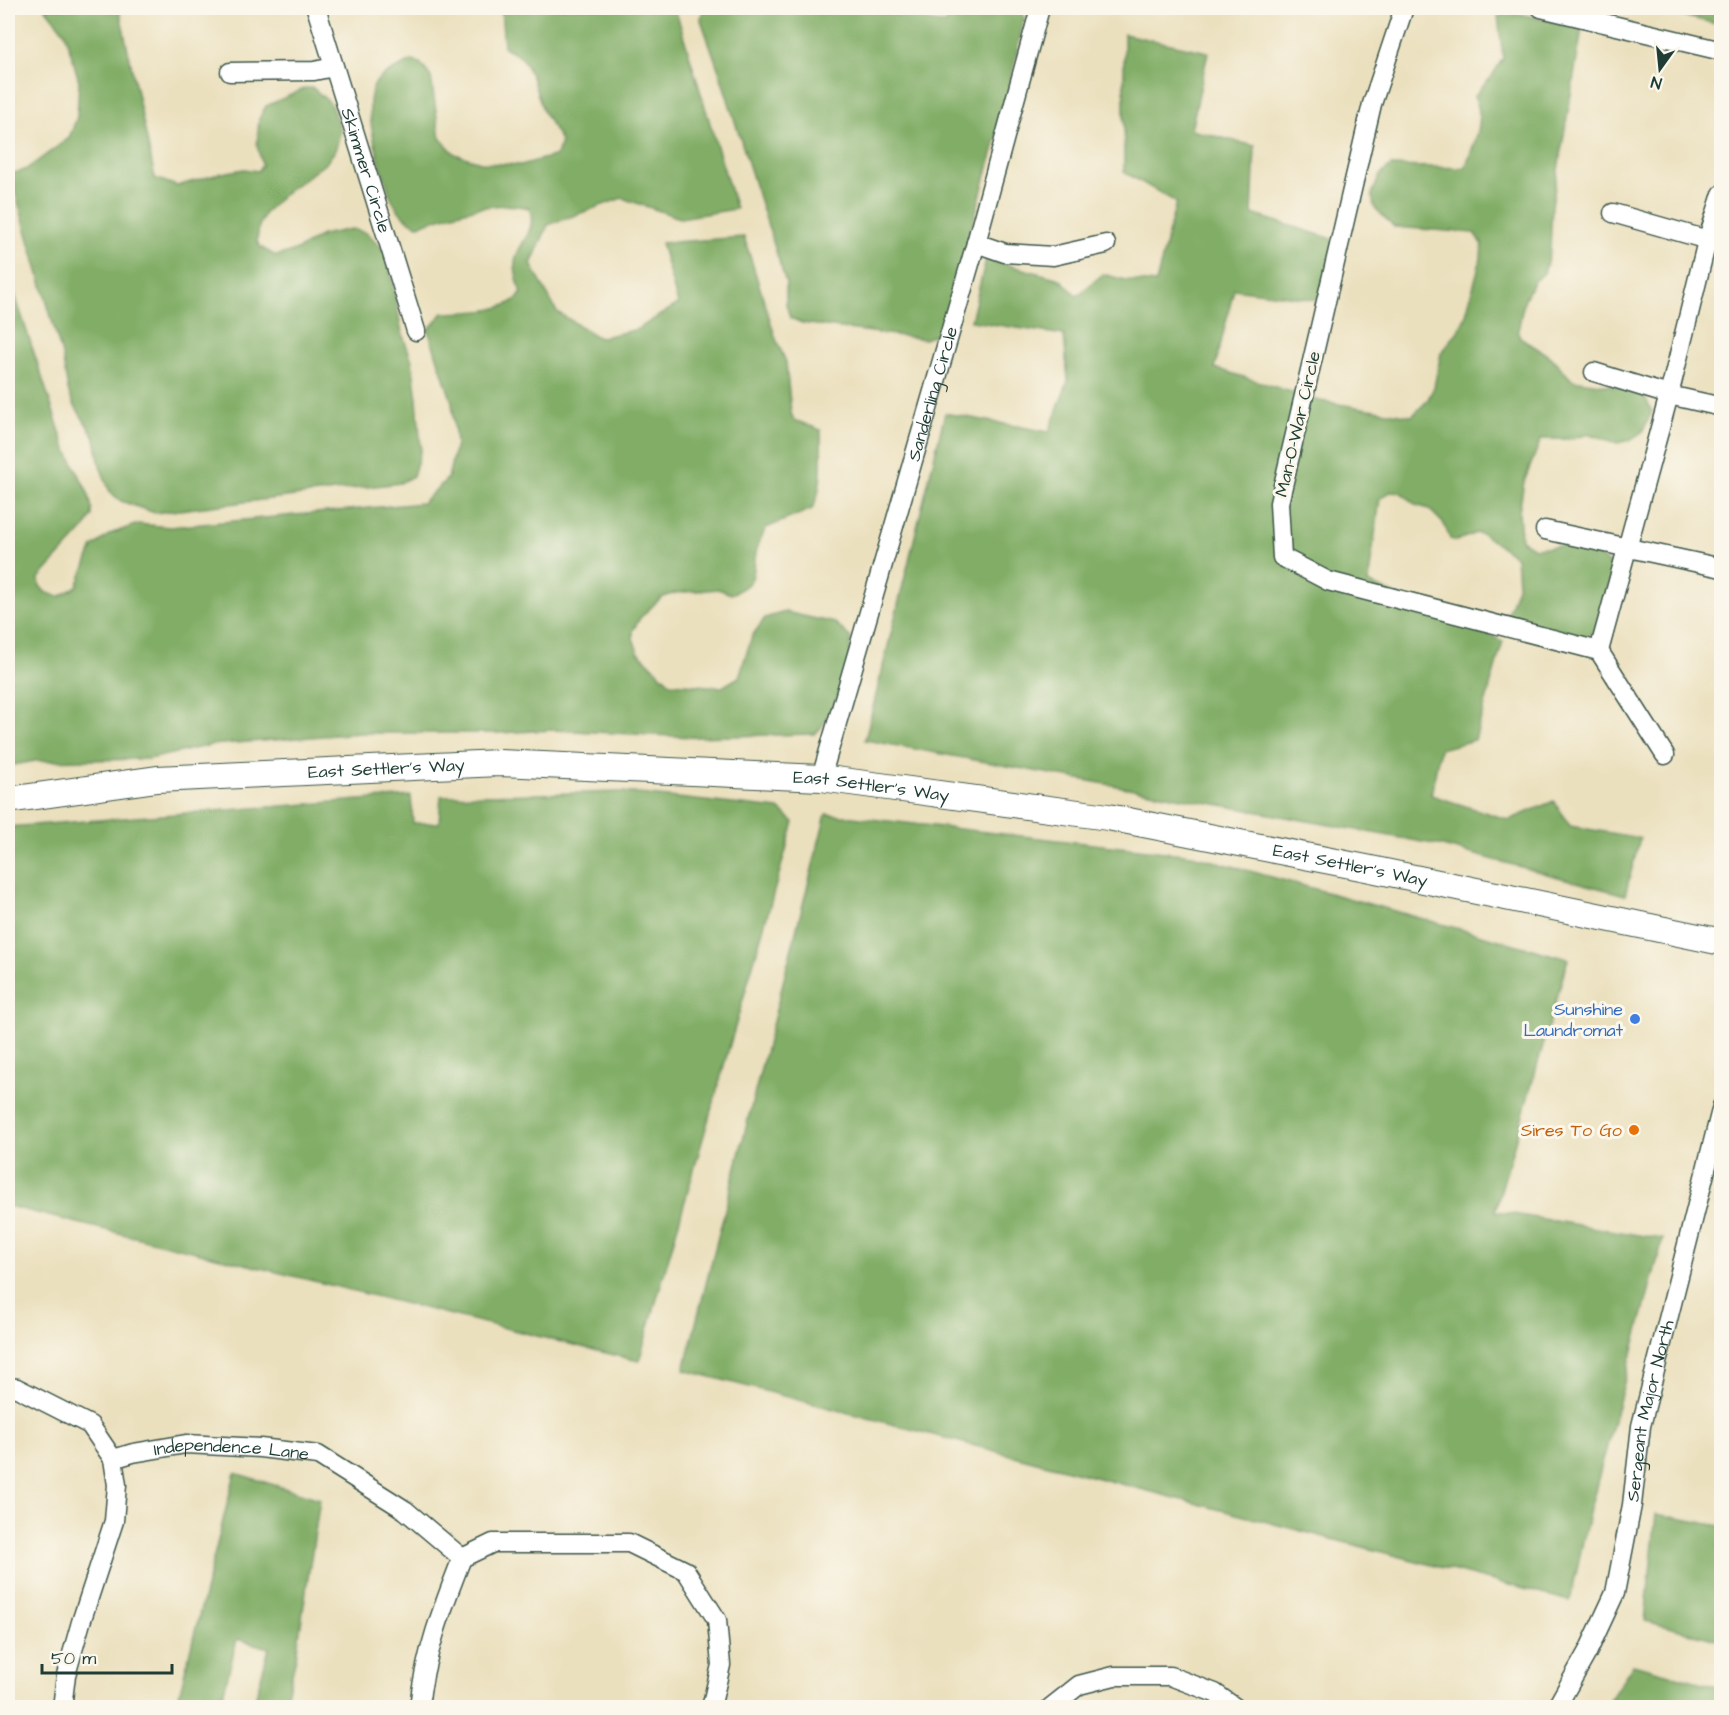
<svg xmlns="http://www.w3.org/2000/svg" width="1729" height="1715" font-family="'Architects Daughter',sans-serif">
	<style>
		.forest { fill: #81ad66; stroke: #50754d; stroke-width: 1.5 }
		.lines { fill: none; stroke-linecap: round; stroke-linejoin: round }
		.minor-casing { stroke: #3e5549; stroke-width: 21 }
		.secondary-casing { stroke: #3e5549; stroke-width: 28 }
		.minor { stroke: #fff; stroke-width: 18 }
		.secondary { stroke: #fff; stroke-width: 26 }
		.shop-dot { fill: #3f7fe0; stroke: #fbf7ec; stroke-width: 2 }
		.food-dot { fill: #e8710a; stroke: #fbf7ec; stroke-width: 2 }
		.labels { text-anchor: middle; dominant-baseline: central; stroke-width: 6; stroke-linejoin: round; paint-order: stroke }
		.street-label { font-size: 18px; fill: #1f3d34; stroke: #fbf7ec }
		.shop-label { font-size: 18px; fill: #366cbe; stroke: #fbf7ec; text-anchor: end }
		.food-label { font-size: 18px; fill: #c56008; stroke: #fbf7ec; text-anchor: end }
	</style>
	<rect width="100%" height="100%" fill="#fbf7ec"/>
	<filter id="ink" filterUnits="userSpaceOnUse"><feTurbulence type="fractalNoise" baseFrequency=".0167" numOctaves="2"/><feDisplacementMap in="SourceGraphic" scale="12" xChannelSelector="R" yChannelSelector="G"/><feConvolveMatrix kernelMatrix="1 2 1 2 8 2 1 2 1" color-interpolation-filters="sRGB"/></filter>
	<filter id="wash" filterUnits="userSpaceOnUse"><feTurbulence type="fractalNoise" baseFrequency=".008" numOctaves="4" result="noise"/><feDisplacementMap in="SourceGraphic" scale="24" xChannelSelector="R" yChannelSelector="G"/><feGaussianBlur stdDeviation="1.35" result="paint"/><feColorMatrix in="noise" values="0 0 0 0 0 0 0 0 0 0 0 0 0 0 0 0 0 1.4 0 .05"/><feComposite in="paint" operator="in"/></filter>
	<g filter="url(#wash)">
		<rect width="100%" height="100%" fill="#ebe0be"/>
		<path class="forest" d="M45,8H119L155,178L177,186L222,173L244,169L258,171L262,165L257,145L259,119L266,106L306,88H313L330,103L341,130L335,151L326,163L285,193L265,213L259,226L257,241L260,247L276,256L297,250L322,235L352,229L366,233L387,253L402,333L412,361L417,399L421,449L413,476L400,483L155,513L121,501L110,492L100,466L95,438L73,403L68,390L62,355L10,174L25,170L69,138L77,117L79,81L65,33Z
			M501,8H675L736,209L680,218L622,198L548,225L531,264L557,312L599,338L638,329L678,304L661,243L744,237L776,339L786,362L791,413L794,420L821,430C821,452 824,491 812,509L766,528C763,534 760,540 758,546C749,571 763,581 731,594L718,589L675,593L661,598L640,618L633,630V638L638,652L670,683L722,687L739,677L752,636L765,618L785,612L835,623L851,638C850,644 851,651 850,657C848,673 827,728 814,734L693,737L553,730L499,733H360L211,745L149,759L35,761L8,766V274L64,444L88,493L92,508V516L84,529L39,578L40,586L45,592L59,597L77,586L93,547L110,534L138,524L170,527L422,503L448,478L456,444L452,402L428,330L443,313C464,312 508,313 521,294C519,285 514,271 515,262C516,245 539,231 529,208C495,199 451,214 419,225C406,222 397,210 391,198C383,171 355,99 380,78C389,71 402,66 412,61L420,63L431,77L440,138L455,154L484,163L521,165L557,155L561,141L543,111L532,77L522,58L504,47Z
			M708,8H855L946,24L949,15L970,8L985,10L1022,8L1024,18L1003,115L943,328L939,333L925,339L802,323L790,318L786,304V283L720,74L701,20L702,13Z
			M1650,8H1721V25Z
			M1521,14L1582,29L1552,205L1550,251L1544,273L1534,281L1524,301L1518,331L1520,337L1552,358L1572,380L1636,389L1646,399L1652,412L1643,431L1631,440L1617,443L1590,434L1569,439H1541L1524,482L1519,512L1521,540L1534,548L1570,545L1584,548L1597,554L1613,568L1597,629L1585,637L1557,636L1507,616L1518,584L1516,557L1482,534L1476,533L1456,541L1450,539L1444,524L1429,509L1416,505L1400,492L1392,491L1380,499L1368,583L1503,641L1475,740L1440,749L1431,795L1509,820L1554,801L1570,826L1640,838L1625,895L1439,845L865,740L945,413L1049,432L1068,381L1064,335L971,321L986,259L1060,279L1077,296L1103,274L1125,280L1156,283L1176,202L1124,172V34L1208,52L1191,130L1255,146L1252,214L1336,240L1318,300L1234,289L1215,368L1320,401L1412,416L1427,401L1434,387L1441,353L1458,331L1465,318L1481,258L1482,244L1474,233L1394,227L1374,207L1372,194L1380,175L1391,166L1465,168C1474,142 1487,122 1474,96L1492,76L1503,58L1498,16Z
			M622,792L779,809L794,822L639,1361L8,1206V827L411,796L413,823H439L441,796Z
			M826,814L1192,855L1568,959L1495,1211L1663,1239L1590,1509L1570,1601L684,1370Z
			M235,1473L320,1499L296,1657L284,1707H253L269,1648L237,1639L220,1707H176Z
			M1656,1514L1721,1526V1641L1645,1621Z
			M1633,1664L1721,1688V1707H1605Z"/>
	</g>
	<g filter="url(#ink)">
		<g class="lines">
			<defs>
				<g id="minor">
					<path id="s1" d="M316,8L416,331"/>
					<path d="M1404,8L1372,104L1279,503L1282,557L1328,581L1599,651L1665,755"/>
					<path d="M1541,8L1722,51"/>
					<path d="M230,72L314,71L334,67"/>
					<path d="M1613,213L1722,244"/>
					<path d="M976,243L1005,253L1053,256L1106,244"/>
					<path d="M1594,372L1669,395L1722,407"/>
					<path d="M1545,530L1722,568"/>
					<path d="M1599,651L1669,395L1707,241L1722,194"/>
					<path id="s2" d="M821,778L976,243L1040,8"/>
					<path d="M8,1387L17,1388L90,1425L113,1459L117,1485L114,1521L81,1622L66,1675L62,1708"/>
					<path id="s3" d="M113,1459L133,1453L186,1444L260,1448L318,1455L405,1510L462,1558"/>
					<path d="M419,1708C424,1656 443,1606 462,1558L493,1543H629L686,1571L717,1620L721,1665L711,1708"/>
					<path d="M1050,1708L1079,1685L1114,1676H1170L1215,1693L1236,1708"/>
					<path id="s4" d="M1556,1708L1588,1651L1615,1593L1632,1505L1641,1426L1722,1106"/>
				</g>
				<g id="secondary">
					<path id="s5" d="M8,800L157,779L499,763L821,778L1108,817L1366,868L1722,942"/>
				</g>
			</defs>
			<use href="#minor" class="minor-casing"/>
			<use href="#secondary" class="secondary-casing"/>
			<use href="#minor" class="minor"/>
			<use href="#secondary" class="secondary"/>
		</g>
	</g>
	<circle class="shop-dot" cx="1635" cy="1019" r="6"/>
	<circle class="food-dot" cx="1634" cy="1130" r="6"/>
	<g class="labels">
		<g class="street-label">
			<text stroke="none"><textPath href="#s1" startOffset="170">Skimmer Circle</textPath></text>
			<text stroke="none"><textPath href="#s2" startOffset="400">Sanderling Circle</textPath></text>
			<text transform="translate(1298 424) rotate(-77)">Man-O-War Circle</text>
			<text stroke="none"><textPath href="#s5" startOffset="380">East Settler's Way</textPath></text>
			<text stroke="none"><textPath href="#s5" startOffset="866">East Settler's Way</textPath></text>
			<text stroke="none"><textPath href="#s5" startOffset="1352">East Settler's Way</textPath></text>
			<text stroke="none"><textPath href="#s4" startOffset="315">Sergeant Major North</textPath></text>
			<text stroke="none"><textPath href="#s3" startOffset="120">Independence Lane</textPath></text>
		</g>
		<g class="shop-label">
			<text x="1623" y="1009">Sunshine<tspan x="1623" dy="21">Laundromat</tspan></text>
		</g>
		<g class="food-label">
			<text x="1622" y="1130">Sires To Go</text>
		</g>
	</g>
	<rect width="1729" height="1715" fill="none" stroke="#fbf7ec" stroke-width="30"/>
	<g transform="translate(1660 69) rotate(195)" stroke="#fbf7ec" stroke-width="4.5" paint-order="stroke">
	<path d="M0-4.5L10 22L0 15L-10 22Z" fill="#1f3d34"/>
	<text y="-9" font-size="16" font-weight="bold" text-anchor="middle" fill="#1f3d34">N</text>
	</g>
	<path d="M42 1664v9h130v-9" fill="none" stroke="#1f3d34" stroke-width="3"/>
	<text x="51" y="1664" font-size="18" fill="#1f3d34" stroke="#fbf7ec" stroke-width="4.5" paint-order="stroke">50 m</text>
</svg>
